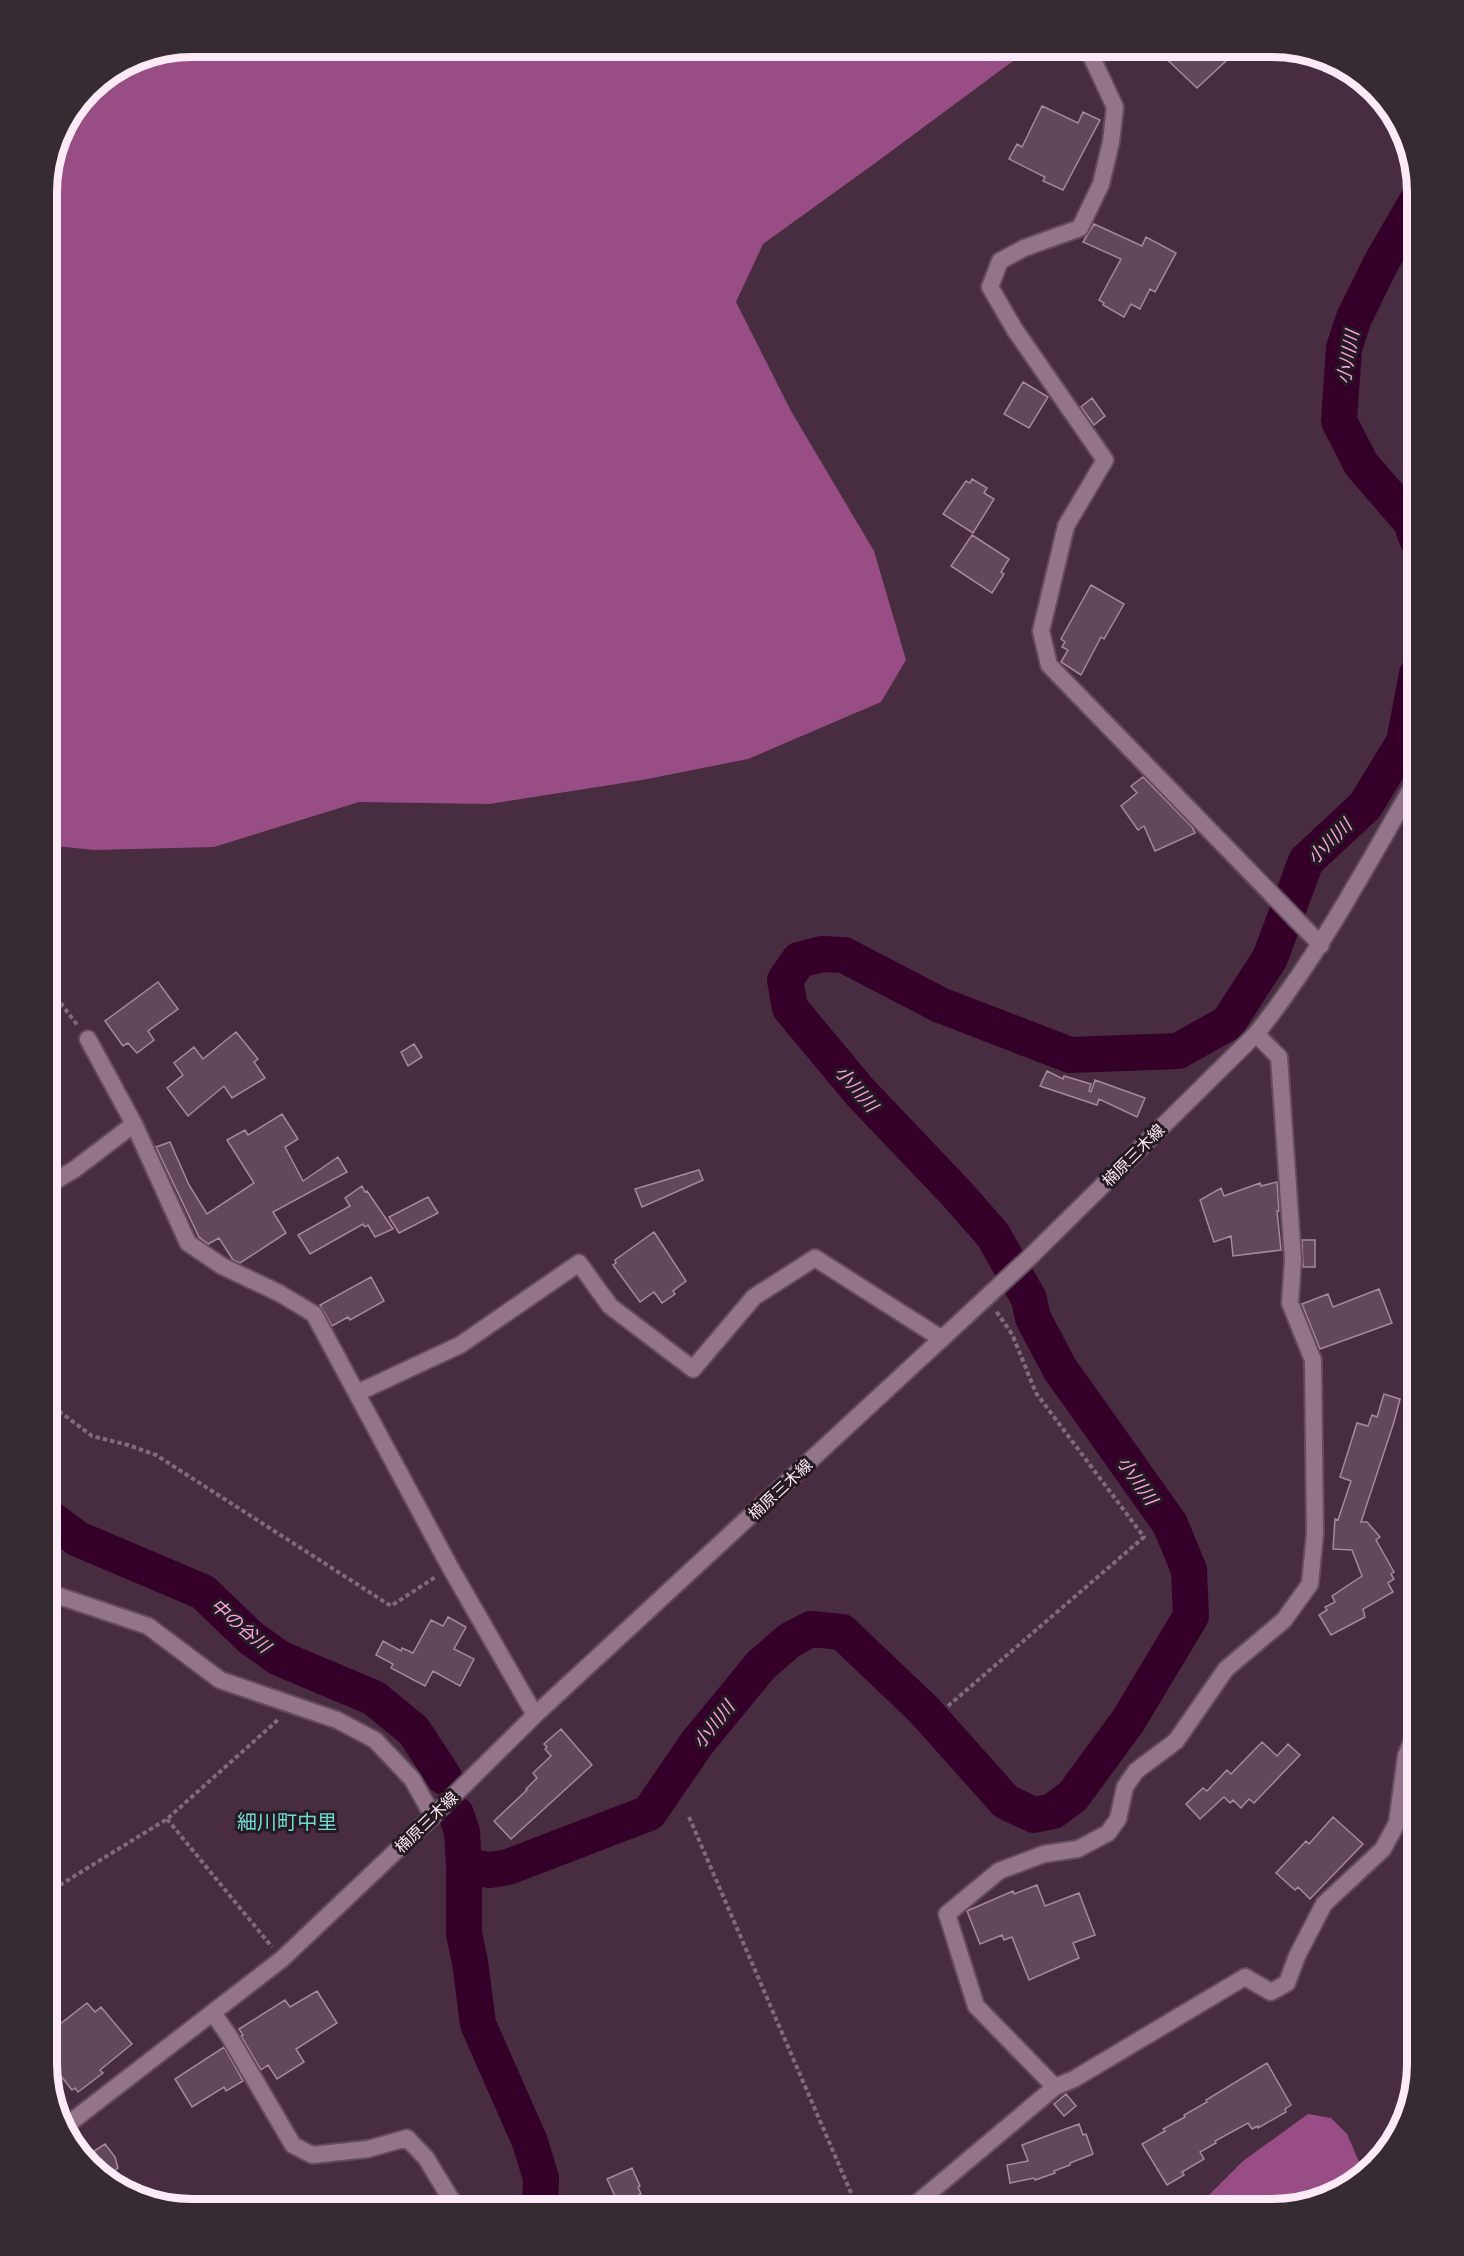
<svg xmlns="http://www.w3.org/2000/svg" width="1464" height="2256" font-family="'Noto Sans','Noto Sans JP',sans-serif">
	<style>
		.forest { fill: #984d85 }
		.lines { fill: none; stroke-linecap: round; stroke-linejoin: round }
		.river { stroke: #34002a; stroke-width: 36 }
		.building { fill: #63475a; stroke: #a7889d; stroke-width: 1.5 }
		.minor-casing { stroke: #634c5c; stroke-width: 20 }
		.secondary-casing { stroke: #634c5c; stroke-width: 20 }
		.path { stroke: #826a7b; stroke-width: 4; stroke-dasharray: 4.5 3; stroke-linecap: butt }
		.minor { stroke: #937489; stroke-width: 16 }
		.secondary { stroke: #937489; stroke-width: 16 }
		.labels { text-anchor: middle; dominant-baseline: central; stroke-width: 6; stroke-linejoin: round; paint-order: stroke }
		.street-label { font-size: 16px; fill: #fceaf6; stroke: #261a22 }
		.water-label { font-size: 18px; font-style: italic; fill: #f9a6e1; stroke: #261a22 }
		.quarter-label { font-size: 20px; fill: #70dbd2; stroke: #261a22 }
		.rim { fill: none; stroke: #fceaf6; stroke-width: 8 }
	</style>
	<rect width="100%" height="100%" fill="#482d40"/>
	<path class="forest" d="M192,47H1032L878,161L763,244L736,302L791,411L874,551L906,660L881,702L748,759L642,780L489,804L359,802L214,847L94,850L47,845V183L58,136L89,89L137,57Z
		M1308,2114L1331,2118L1347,2134L1363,2171L1344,2190L1272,2209H1195L1243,2161Z"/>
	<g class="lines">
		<path class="river" d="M1417,539L1411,522L1361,464L1339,421L1344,348L1354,318L1381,263L1417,201
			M47,1516L78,1539L203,1592L251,1638L279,1658L374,1698L414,1731L444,1777
			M456,1814L462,1832L464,1866
			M540,2209L541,2178L530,2142L478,2024L470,1962L464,1934V1866L490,1870L508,1867L649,1813L697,1743L761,1665L790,1640L811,1629L842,1632L923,1709L1006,1802L1034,1815L1053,1811L1073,1796L1128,1721L1191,1616L1189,1570L1170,1524L1060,1369L1033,1318L1029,1299L993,1235L957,1194L860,1092L790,1008L785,980L799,960L822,954L844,955L940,1005L1070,1055L1178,1051L1228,1023L1270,958L1306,861L1365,806L1404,742L1417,674"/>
	</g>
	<path class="building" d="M1154,47H1241L1197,88Z
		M1042,106L1078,123L1083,112L1100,120L1063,190L1043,181L1045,177L1009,159L1017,144L1022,147Z
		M1094,224L1142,246L1146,237L1176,253L1155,292L1150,289L1140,309L1131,304L1124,317L1103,305L1104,303L1099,300L1121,259L1083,242Z
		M1023,382L1048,397L1029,428L1004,414Z
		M1092,398L1105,416L1094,425L1081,407Z
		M972,479L987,488L984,493L994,499L973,533L943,514L966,481L970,483Z
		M972,535L1009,559L1001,572L1004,574L992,593L951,566Z
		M1091,585L1124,604L1104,639L1101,637L1081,675L1061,662L1068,650L1062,647L1065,642L1061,639Z
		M1143,777L1192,827L1195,833L1155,851L1144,826L1138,830L1121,806L1137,793L1131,786Z
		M158,982L178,1009L148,1031L154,1040L137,1053L128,1043L123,1046L105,1021Z
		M236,1032L258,1059L254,1062L265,1078L232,1098L224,1086L188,1116L167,1088L183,1075L174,1063L194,1047L203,1059Z
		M414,1044L422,1057L408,1066L401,1052Z
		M1047,1071L1063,1079L1064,1076L1091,1084L1089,1091L1091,1092L1095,1080L1145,1098L1137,1117L1099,1099L1097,1105L1040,1086Z
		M282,1114L298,1139L285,1147L303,1181L338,1157L347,1172L273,1212L286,1233L240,1263L233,1260L219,1238L208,1244L199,1237L156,1147L170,1142L189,1185L207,1214L254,1183L227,1140L245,1130L248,1135Z
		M699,1170L703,1180L642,1207L635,1189Z
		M1277,1182L1279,1211H1277L1281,1250L1233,1256L1231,1236L1214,1242L1200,1200L1221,1188L1224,1196L1260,1183L1261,1186Z
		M362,1186L365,1192L367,1191L393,1229L375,1237L368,1225L365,1227L363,1224L310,1254L298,1235L350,1206L345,1198Z
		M428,1197L438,1213L399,1233L389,1217Z
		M654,1232L686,1281L673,1291L675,1294L662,1303L654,1292L640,1302L613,1265L616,1263L615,1260Z
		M1302,1240H1315V1267H1303Z
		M371,1277L384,1301L350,1320L348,1317L332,1326L320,1305Z
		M1379,1289L1392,1323L1320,1349L1302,1304L1328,1294L1333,1307Z
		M1384,1394L1400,1399L1394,1422L1361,1522H1367L1380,1537L1376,1540L1394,1572L1391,1574L1394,1579L1388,1583L1393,1592L1363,1609L1365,1617L1331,1635L1319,1615L1327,1610L1325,1607L1335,1602L1332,1596L1362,1576L1352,1550L1333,1549L1335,1519L1338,1520L1351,1481L1340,1477L1357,1423L1368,1426L1372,1415L1377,1417Z
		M448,1617L466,1627L454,1649L474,1659L460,1686L433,1671L425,1686L391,1668L393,1664L376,1655L383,1641L401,1651L402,1648L413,1653L431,1620L443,1626Z
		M561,1729L592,1765L511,1839L494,1821L527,1790L526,1789L537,1778L533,1773L551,1756L545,1749L547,1747L544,1744Z
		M1262,1742L1277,1756L1288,1744L1300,1755L1254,1803L1249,1799L1241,1808L1233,1800L1230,1803L1224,1797L1200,1819L1186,1804L1203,1788L1207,1791L1227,1770L1231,1774Z
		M1333,1817L1363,1844L1310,1899L1298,1887L1295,1890L1276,1873L1306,1841L1309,1844Z
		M1037,1885L1045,1906L1079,1893L1095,1935L1073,1943L1079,1958L1029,1980L1012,1937L1004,1940L1002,1935L980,1944L967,1911L1013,1891L1014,1894Z
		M317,1991L337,2023L296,2049L304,2062L277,2079L268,2065L261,2070L241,2036L243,2035L239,2029L285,2000L290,2007Z
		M87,2003L95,2012L101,2007L132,2044L100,2070L103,2073L78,2092L75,2088L72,2090L53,2066L48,2071L46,2035Z
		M224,2047L243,2081L226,2091L224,2087L192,2107L175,2079Z
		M1267,2063L1291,2105L1285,2109L1286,2112L1258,2128V2126L1252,2129L1248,2123L1215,2141L1216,2143L1200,2152L1204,2159L1182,2172L1184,2175L1167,2185L1142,2144L1165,2131L1163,2129L1185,2117L1184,2115L1207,2102L1206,2100Z
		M1066,2094L1076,2106L1064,2116L1054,2104Z
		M1079,2124L1083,2135L1086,2134L1093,2154L1070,2163V2165L1054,2171L1055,2173L1035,2180L1034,2178L1010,2183L1007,2165L1028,2161L1022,2145Z
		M105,2144L115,2157L118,2168L105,2179L85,2157Z
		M632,2168L640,2186L638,2187L641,2194L639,2195L644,2206L634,2209H585L615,2196L607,2179Z"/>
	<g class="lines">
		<defs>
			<path id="minor" d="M1087,47L1115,107L1111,142L1101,184L1080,228L1024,248L1000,261L990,287L1015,330L1105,460L1066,526L1041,631L1049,665L1321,945
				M1256,1034L1279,1057L1293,1259L1290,1303L1313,1360L1315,1533L1310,1584L1284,1620L1226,1669L1176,1741L1136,1771L1125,1787L1118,1819L1108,1833L1078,1849L1044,1854L999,1871L947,1914L976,2006L1055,2087L1074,2079L1245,1977L1271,1992L1287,1983L1297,1956L1324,1904L1383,1849L1397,1823L1406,1756L1417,1729
				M88,1039L134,1124L188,1243L222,1266L279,1293L314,1314L450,1567L535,1715
				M47,1186L75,1169L134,1124
				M357,1393L460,1345L579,1263L610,1306L693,1369L754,1297L815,1258L942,1339
				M47,1592L148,1626L220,1680L337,1720L375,1740L412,1779L433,1816
				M213,2013L229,2036L293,2145L312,2155L368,2149L407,2138L426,2158L457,2209
				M910,2209L1055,2087"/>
			<path id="secondary" d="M63,2128L282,1959L433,1816L535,1715L1029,1258L1256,1034C1319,956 1366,866 1417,779"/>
		</defs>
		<use href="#minor" class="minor-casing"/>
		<use href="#secondary" class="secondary-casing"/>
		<path class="path" d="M47,985L78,1026
			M47,1402L92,1436L128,1445L156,1455L391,1606L437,1576
			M948,1706L1144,1537L1036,1393L1012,1334L996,1311
			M689,1817L858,2209
			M167,1819L272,1947
			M47,1893L167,1819L279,1719"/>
		<use href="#minor" class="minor"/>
		<use href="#secondary" class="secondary"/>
	</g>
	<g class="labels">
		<g class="street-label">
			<text transform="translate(1133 1155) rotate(-45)">楠原三木線</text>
			<text transform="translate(780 1489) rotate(-43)">楠原三木線</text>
			<text transform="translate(426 1822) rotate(-44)">楠原三木線</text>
		</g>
		<g class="water-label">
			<text transform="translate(1347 357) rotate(-80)">小川川</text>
			<text transform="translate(1329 841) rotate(-45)">小川川</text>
			<text transform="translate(857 1088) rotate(49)">小川川</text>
			<text transform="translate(1138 1480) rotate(55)">小川川</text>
			<text transform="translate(241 1625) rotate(41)">中の谷川</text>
			<text transform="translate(713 1724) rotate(-51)">小川川</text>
		</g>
		<g class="quarter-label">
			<text x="287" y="1821">細川町中里</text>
		</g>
	</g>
	<path d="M0 0H1464V2256H0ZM192 57H1272A135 135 0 0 1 1407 192V2064A135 135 0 0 1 1272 2199H192A135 135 0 0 1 57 2064V192A135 135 0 0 1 192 57Z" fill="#372b33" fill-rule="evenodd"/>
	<path class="rim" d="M192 57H1272A135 135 0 0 1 1407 192V2064A135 135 0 0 1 1272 2199H192A135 135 0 0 1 57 2064V192A135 135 0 0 1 192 57Z"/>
</svg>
